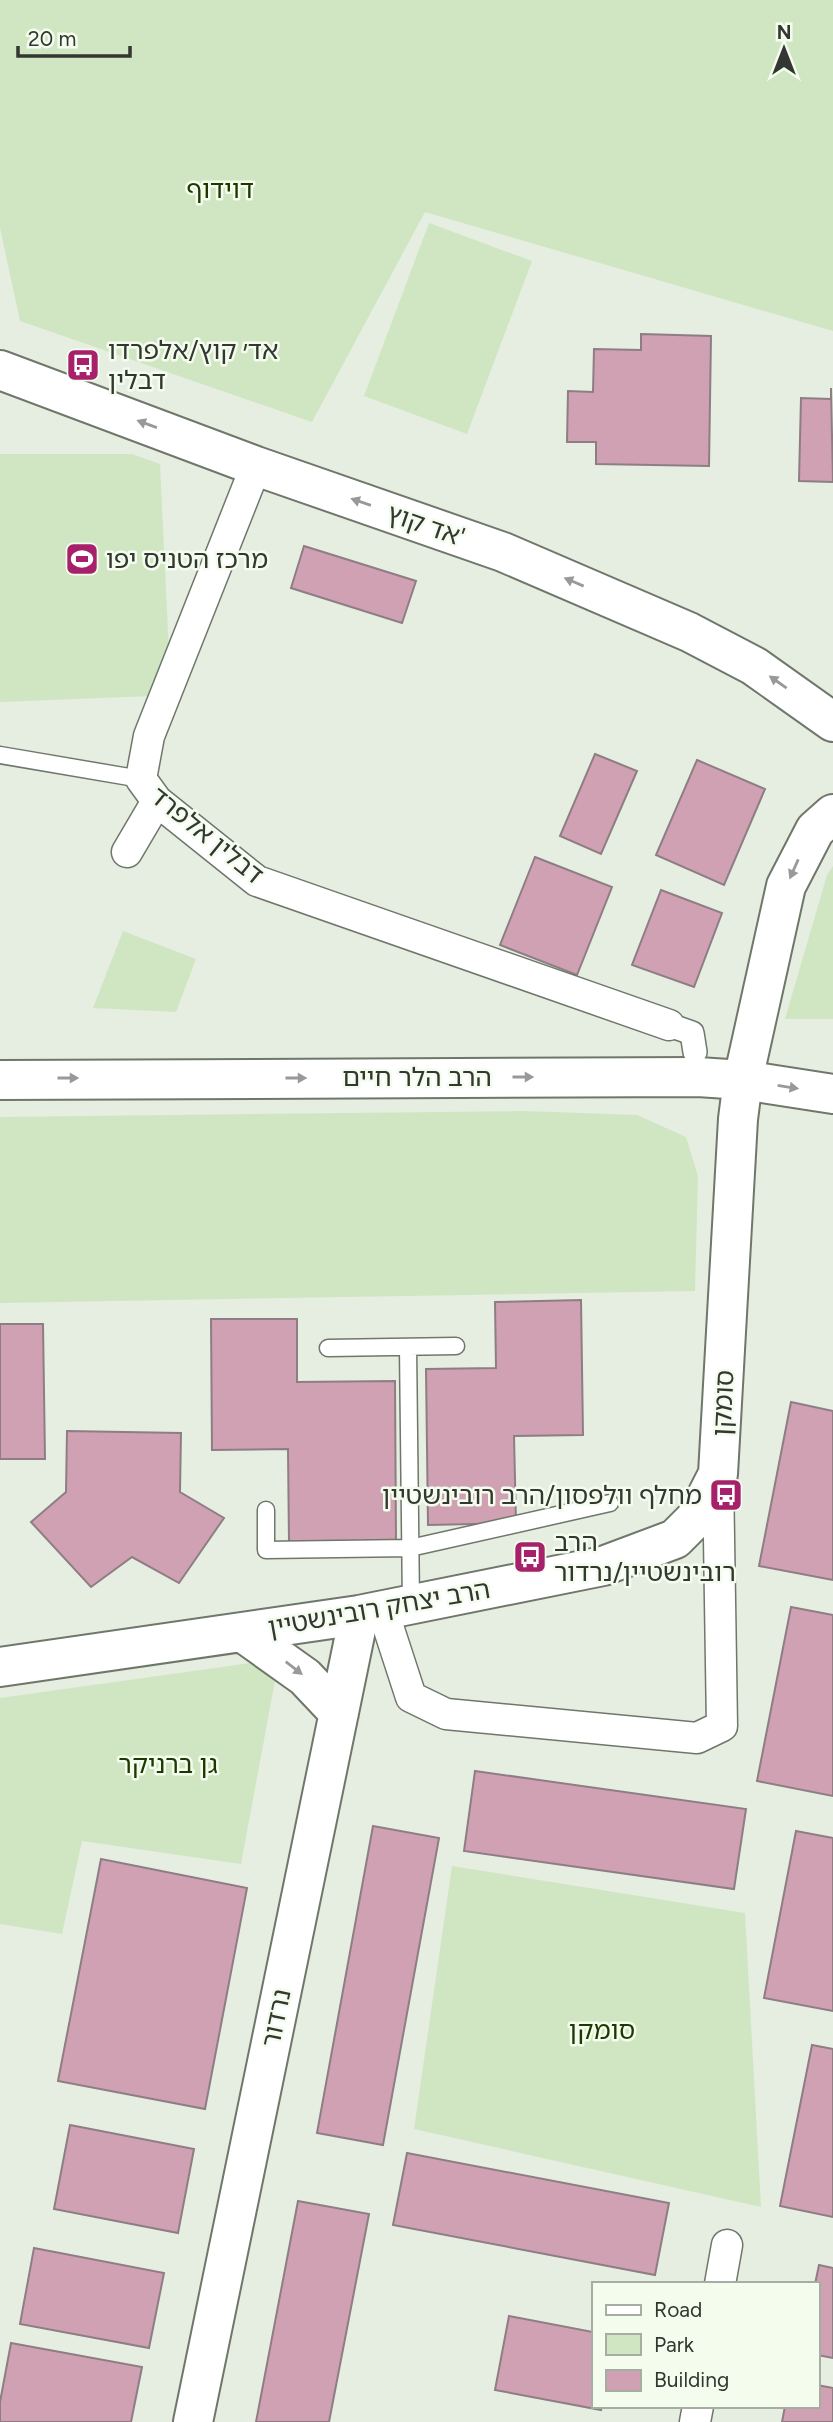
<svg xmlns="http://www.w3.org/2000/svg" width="833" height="2422" font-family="Figtree,'Noto Sans Hebrew',sans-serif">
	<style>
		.green { fill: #d0e6c2 }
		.building { fill: #cfa1b3; stroke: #8e7e84; stroke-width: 2 }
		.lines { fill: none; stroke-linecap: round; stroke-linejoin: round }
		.service-casing { stroke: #6f776b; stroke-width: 19 }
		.pedestrian-casing { stroke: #6f776b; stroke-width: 26 }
		.minor-casing { stroke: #6f776b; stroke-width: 33 }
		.tertiary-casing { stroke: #6f776b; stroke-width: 42 }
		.secondary-casing { stroke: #6f776b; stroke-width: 42 }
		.service { stroke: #fff; stroke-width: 16 }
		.pedestrian { stroke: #fff; stroke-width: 23 }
		.minor { stroke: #fff; stroke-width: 30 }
		.tertiary { stroke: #fff; stroke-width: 38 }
		.secondary { stroke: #fff; stroke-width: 38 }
		.oneway { fill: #999a98 }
		.labels { text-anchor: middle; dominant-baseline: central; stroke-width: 5; stroke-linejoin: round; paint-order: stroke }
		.park-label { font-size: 26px; fill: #1c3900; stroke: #f3fced }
		.poi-label { font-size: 26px; fill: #333631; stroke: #f3fced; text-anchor: start }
		.street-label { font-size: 26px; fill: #333631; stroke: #f3fced }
	</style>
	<rect width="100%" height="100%" fill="#e5eee0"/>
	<path class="green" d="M0,0H833V331L425,212L312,422L20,321L0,228Z
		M429,223L532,261L467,434L364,396Z
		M0,454H132L160,464L169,653L152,696L0,702Z
		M833,866V1019H785L827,875Z
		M123,931L196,959L176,1012L93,1008Z
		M524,1111L637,1115L686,1137L698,1176L695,1291L0,1303V1117Z
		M279,1659L241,1864L82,1841L62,1934L0,1924V1698Z
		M452,1866L745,1913L761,2207L414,2129Z"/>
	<path class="building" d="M641,334L711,336L709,466L596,464V442H567L568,391L593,392L594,349L641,350Z
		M831,388L833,482L799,481L801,398L831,399Z
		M304,546L416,581L402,623L291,588Z
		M595,754L637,771L601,854L560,836Z
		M697,760L765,789L724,885L656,855Z
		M535,857L612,887L577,975L500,945Z
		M661,890L722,913L694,987L632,965Z
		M581,1300L583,1435L514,1436L516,1523L428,1525L426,1369L496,1368L495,1302Z
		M211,1319H297V1382L395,1381L396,1541L289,1542L288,1449L212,1450Z
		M0,1324H43L45,1459H0Z
		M791,1402L833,1411V1580L759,1566Z
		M67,1431L181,1433L180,1492L224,1518L179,1583L132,1557L91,1587L31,1522L66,1492Z
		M791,1607L833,1615V1796L757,1781Z
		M475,1771L746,1809L734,1889L464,1851Z
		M373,1826L439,1838L383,2145L317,2133Z
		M796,1831L833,1838V2011L764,1998Z
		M101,1859L247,1888L205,2109L58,2081Z
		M812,2045L833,2049V2217L780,2206Z
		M70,2125L194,2149L178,2233L54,2209Z
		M407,2153L669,2203L655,2275L393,2225Z
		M298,2201L369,2214L329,2422H256Z
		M34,2248L164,2273L149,2348L20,2324Z
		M819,2265L833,2268V2358L817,2355L815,2284Z
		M509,2316L593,2332V2406H602L601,2410L495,2390Z
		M11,2343L142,2367L131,2422H0V2402Z
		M817,2385L833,2388V2422H782L785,2406H817Z"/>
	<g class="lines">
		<defs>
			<path id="service" d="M0,755L141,779
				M408,1347L411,1605
				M328,1348L456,1346
				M266,1510V1550L410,1548L610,1503"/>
			<path id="pedestrian" d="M669,1025L692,1033L695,1052"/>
			<path id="minor" d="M256,466L149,736L141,779L157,801L257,881L669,1025
				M127,852L157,801
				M383,1611L411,1697L446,1714L697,1738L722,1726L718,1475
				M720,2284L727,2245
				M695,2422L698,2406"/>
			<path id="tertiary" d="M242,1632L305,1677L339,1713
				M0,1667L359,1615L603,1566L675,1539L695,1519L718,1474L738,1119L743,1080
				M193,2422L359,1615"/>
			<path id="secondary" d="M0,370L256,466L503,552L689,632L754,666L833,722
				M0,1080L698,1077L743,1080L833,1094
				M743,1080L786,886L815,830L833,814"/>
		</defs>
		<use href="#service" class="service-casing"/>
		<use href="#pedestrian" class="pedestrian-casing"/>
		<use href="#minor" class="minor-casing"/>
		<use href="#tertiary" class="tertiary-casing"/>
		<use href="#secondary" class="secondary-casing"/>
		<use href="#service" class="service"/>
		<use href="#pedestrian" class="pedestrian"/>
		<use href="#minor" class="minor"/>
		<use href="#tertiary" class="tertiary"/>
		<use href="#secondary" class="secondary"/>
	</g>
	<defs><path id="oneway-solid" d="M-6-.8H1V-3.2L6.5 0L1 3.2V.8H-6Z" transform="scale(1.75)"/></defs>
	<g class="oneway">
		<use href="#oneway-solid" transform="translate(147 424) rotate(-160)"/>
		<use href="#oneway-solid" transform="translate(361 502) rotate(-161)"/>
		<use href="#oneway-solid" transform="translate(574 582) rotate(-157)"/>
		<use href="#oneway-solid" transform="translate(778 682) rotate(-145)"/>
		<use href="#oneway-solid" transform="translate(794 869) rotate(114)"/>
		<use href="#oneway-solid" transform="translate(523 1077)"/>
		<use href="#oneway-solid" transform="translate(68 1078)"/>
		<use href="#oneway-solid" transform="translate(296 1078)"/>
		<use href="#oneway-solid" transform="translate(788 1087) rotate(9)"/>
		<use href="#oneway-solid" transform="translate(294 1668) rotate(38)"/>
	</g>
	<defs>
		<symbol id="bus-square" viewBox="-11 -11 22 22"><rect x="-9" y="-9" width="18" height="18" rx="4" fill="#a7216a" stroke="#f3fced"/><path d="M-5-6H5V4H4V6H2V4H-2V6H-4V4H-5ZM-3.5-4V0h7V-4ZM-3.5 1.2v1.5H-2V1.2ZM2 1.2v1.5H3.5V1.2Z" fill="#fff"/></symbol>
		<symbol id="stadium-square" viewBox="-11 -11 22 22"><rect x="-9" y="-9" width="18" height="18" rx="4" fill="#a7216a" stroke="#f3fced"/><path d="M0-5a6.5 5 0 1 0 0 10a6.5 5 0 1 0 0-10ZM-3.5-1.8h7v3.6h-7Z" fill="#fff"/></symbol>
	</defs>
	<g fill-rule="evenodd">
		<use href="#bus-square" x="64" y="346" width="38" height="38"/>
		<use href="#stadium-square" x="63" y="540" width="38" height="38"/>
		<use href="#bus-square" x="707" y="1476" width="38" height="38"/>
		<use href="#bus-square" x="511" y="1538" width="38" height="38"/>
	</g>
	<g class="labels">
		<g class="park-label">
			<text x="220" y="189">דוידוף</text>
			<text x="168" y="1764">גן ברניקר</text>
			<text x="602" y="2030">סומקן</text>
		</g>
		<g class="poi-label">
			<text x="108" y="350">אד׳ קוץ/אלפרדו<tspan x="108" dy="30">דבלין</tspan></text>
			<text x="106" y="559">מרכז הטניס יפו</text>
			<text x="702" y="1495" text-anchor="end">מחלף וולפסון/הרב רובינשטיין</text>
			<text x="554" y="1542">הרב<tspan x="554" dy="30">רובינשטיין/נרדור</tspan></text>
		</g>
		<g class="street-label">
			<text transform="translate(426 525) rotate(19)">אד קוץ'</text>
			<text transform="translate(207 835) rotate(39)">דבלין אלפרד</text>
			<text x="417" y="1077">הרב הלר חיים</text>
			<text transform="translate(723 1403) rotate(-87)">סומקן</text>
			<text transform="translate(379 1608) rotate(-10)">הרב יצחק רובינשטיין</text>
			<text transform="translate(276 2018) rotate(-78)">נרדור</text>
		</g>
	</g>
	<rect x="592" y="2282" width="228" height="126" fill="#f3fced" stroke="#a6ada2" stroke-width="2"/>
	<rect x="606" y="2305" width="35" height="10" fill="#ffffff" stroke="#a6ada2" stroke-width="2"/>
	<text x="654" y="2317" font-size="21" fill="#333631">Road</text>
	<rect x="606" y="2334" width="35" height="21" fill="#d0e6c2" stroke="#a6ada2" stroke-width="2"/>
	<text x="654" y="2352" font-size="21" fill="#333631">Park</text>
	<rect x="606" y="2370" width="35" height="21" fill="#cfa1b3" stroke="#a6ada2" stroke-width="2"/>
	<text x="654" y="2387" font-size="21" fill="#333631">Building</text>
	<g transform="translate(784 49)" stroke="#f3fced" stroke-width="5" paint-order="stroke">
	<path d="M0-5L12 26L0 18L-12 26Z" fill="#333631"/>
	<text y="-10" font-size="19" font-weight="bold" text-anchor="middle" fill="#333631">N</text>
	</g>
	<path d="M18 46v10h112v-10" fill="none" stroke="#333631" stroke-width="3.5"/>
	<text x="28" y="46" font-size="21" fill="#333631" stroke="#f3fced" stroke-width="5" paint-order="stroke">20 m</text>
</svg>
